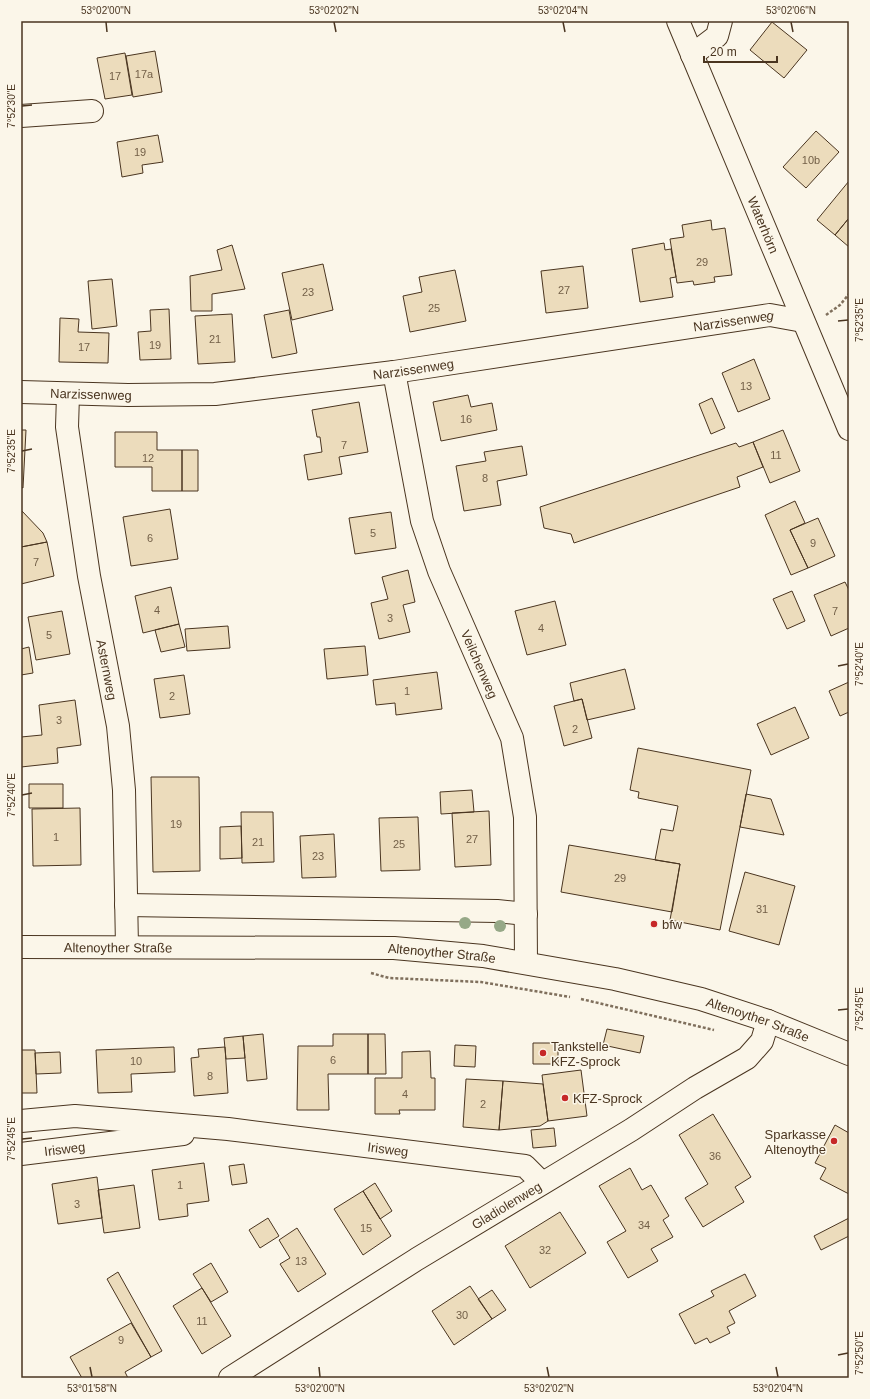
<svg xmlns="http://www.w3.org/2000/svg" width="870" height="1399" font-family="Arial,sans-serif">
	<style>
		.building { fill: #ecdcbc; stroke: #4a3520 }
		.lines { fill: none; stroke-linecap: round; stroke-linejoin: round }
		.minor-casing { stroke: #4a3520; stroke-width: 24 }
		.major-casing { stroke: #4a3520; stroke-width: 24 }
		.path { stroke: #7f6f5c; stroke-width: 2.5; stroke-dasharray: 3 2; stroke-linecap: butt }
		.minor { stroke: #fbf6e9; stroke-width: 22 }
		.major { stroke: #fbf6e9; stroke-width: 22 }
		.tree { fill: #96a887 }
		.ticks { fill: none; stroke: #4a3520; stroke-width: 1.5 }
		.poi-dot { fill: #c62828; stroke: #fbf6e9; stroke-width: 1.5 }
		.labels { text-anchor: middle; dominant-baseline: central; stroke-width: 3; stroke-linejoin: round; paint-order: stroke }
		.number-label { font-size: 11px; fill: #725f47 }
		.street-label { font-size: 13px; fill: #4a3520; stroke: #fbf6e9 }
		.poi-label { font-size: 13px; fill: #4a3520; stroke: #fbf6e9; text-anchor: start }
		.neatline { fill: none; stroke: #4a3520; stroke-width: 1.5 }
		.ticks-label { font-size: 10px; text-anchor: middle; fill: #4a3520 }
	</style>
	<rect width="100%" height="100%" fill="#fbf6e9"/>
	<path class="building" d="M772,22L807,50L784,78L750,50Z
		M155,51L162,92L133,97L126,56Z
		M125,53L132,95L105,99L97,58Z
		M816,131L839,152L806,188L783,167Z
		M158,135L163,162L142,165L143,173L122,177L117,142Z
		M849,181V218L835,235L817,220Z
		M849,218V247L835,235Z
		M711,220L712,230L725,228L732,275L714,277L715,282L694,285L693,281L677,283L670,239L684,237L682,225Z
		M664,243L665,250L671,249L676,277L670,278L673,297L640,302L632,249Z
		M232,245L245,289L212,294V311H191L190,276L222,270L217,250Z
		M323,264L333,310L292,320L282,273Z
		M583,266L588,308L546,313L541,271Z
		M455,270L466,321L410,332L403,296L422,292L419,277Z
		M112,279L117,326L92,329L88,281Z
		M169,309L171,359L140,360L138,332L151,331L150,310Z
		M289,310L297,353L272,358L264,315Z
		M232,314L235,362L198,364L195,316Z
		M60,318L79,319L78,332L109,333L108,363L59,362Z
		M754,359L770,399L738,412L722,373Z
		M468,395L471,407L492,403L497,430L441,441L433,402Z
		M712,398L725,428L711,434L699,404Z
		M359,402L368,452L339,457L342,474L308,480L304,455L322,452L320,437H317L312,410Z
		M21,430H26L23,488L21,487Z
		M783,430L800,471L770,483L753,442Z
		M115,432H157V450H182V491H152V467H115Z
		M753,442L763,467L737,477L740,487L574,543L571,534L544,528L540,507L736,443L739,447Z
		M522,446L527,475L497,481L501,505L464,511L456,466L486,461L484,452Z
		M182,450H198V491H182Z
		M795,501L805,523L790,530L808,568L791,575L765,515Z
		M170,509L178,559L131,566L123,517Z
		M21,510L43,533L47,542L21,547Z
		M391,512L396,548L355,554L349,518Z
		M818,518L835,556L808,568L790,530Z
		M47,542L54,576L21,584V547Z
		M408,570L415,602L403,605L410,632L379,639L371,603L388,599L382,577Z
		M845,582L849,590V628L831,636L814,595Z
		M171,587L179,624L143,633L135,596Z
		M792,591L805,621L787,629L773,599Z
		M555,601L566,645L527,655L515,611Z
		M62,611L70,654L36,660L28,617Z
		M179,624L185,647L161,652L155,630Z
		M228,626L230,648L187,651L185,629Z
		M365,646L368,675L327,679L324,649Z
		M29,647L33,673L21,675V649Z
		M625,669L635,709L587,720L582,699L574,701L570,683Z
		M437,672L442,709L396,715L395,703L376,705L373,680Z
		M184,675L190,714L160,718L154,679Z
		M849,682V712L840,716L829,691Z
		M582,699L592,738L564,746L554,706Z
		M75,700L81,745L57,748L58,763L21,767V737L42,735L39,705Z
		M795,707L809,738L771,755L757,724Z
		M638,748L751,770L720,930L670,920L680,864L655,860L661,829L673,831L678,806L638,798L639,792L630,790Z
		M151,777H199L200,871L153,872Z
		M29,784H63V808H29Z
		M472,790L474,812L441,814L440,792Z
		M746,794L771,799L784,835L740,827Z
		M80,808L81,865L33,866L32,809Z
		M489,811L491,865L455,867L452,813Z
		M241,812H273L274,862L242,863Z
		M418,817L420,870L381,871L379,818Z
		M241,826L242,858L220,859V827Z
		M334,834L336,877L302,878L300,836Z
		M569,845L680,864L672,912L561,892Z
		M745,872L795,886L779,945L729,931Z
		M607,1029L644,1036L640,1053L603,1045Z
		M263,1034L267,1079L247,1081L243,1036Z
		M333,1034H368V1074H328L329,1110H297L298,1046H333Z
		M368,1034H385L386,1074H368Z
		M243,1036L245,1058L226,1059L224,1038Z
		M533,1043H558V1064H533Z
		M455,1045L476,1046L475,1067L454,1066Z
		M174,1047L175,1072L131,1074L132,1092L98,1093L96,1050Z
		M225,1047L228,1093L194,1096L191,1058L199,1057L198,1049Z
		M21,1050H35L37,1093H21Z
		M430,1051L431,1078H435V1110H399L400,1114H375V1078H402V1052Z
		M60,1052L61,1073L36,1074L35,1053Z
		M581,1070L587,1116L548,1121L542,1075Z
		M466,1079L503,1081L499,1130L463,1127Z
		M503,1081L543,1084L548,1121L540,1126L499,1130Z
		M713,1114L751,1177L735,1187L744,1202L703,1227L685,1198L708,1184L679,1135Z
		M835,1125L849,1133V1194L820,1179L826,1168L815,1163Z
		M554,1128L556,1146L533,1148L531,1130Z
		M204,1163L209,1201L187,1204L188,1216L159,1220L152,1170Z
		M244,1164L247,1183L232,1185L229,1166Z
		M630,1168L642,1190L651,1185L669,1216L663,1220L673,1237L651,1249L658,1261L628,1278L607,1242L626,1231L599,1186Z
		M97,1177L102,1218L58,1224L52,1184Z
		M375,1183L392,1211L380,1219L363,1191Z
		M134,1185L140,1228L104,1233L98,1190Z
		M363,1191L391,1236L363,1255L334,1209Z
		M560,1212L586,1253L530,1288L505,1246Z
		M268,1218L279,1236L260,1248L249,1230Z
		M849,1218V1236L821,1250L814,1236Z
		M297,1228L326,1274L298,1292L280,1264L290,1258L279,1240Z
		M211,1263L228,1292L211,1302L193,1274Z
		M118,1272L162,1351L151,1357L107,1279Z
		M745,1274L756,1296L729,1311L735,1323L727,1327L730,1333L710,1343L707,1338L695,1344L679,1314L714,1296L711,1291Z
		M470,1286L492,1319L454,1345L432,1311Z
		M202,1288L231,1336L202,1354L173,1306Z
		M492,1290L506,1310L492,1319L478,1299Z
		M131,1323L151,1357L125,1372L128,1378H82L70,1357Z"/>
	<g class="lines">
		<defs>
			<g id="minor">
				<path id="s1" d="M678,21L849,429"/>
				<path d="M692,55L717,36L721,21"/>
				<path d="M21,116L92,111"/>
				<path id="s2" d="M394,372L422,521L439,571L512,738L525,817L526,962"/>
				<path id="s3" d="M21,392L128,395L215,394L394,372L770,315L803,321"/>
				<path id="s4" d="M68,395L67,427L89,576L118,726L124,790L127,947"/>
				<path d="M126,905L497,911L526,914"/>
				<path id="s5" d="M21,1121L75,1116L228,1129L525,1166L542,1183"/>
				<path id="s6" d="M21,1154L183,1134"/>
				<path id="s7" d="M230,1378L417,1259L631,1130L695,1088L747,1058L762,1041L768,1021"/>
			</g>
			<g id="major">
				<path id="s8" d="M21,947L394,948L483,956L615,979L701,999L768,1021L849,1054"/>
			</g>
		</defs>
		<use href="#minor" class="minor-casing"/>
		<use href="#major" class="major-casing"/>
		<path class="path" d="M826,315L840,305L849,294
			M371,973L389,978L481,982L570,997
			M581,999L714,1030"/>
		<use href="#minor" class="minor"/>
		<use href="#major" class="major"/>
	</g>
	<g class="tree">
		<circle cx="465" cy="923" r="6"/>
		<circle cx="500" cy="926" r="6"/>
	</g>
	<path class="ticks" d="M106,22L107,32M334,22L336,32M563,22L565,32M791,22L793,32M22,106L32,105M838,321L848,320M22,451L32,449M838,666L848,664M22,795L32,793M838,1010L848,1009M22,1139L32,1138M838,1355L848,1353M90,1367L92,1377M319,1367L320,1377M547,1367L549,1377M776,1367L778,1377"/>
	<g class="poi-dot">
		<circle cx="654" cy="924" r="4"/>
		<circle cx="543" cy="1053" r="4"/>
		<circle cx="565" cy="1098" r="4"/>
		<circle cx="834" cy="1141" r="4"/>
	</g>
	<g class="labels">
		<g class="number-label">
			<text x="144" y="74">17a</text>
			<text x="115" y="76">17</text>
			<text x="140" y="152">19</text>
			<text x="811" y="160">10b</text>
			<text x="702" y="262">29</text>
			<text x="564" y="290">27</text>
			<text x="308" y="292">23</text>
			<text x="434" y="308">25</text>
			<text x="215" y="339">21</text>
			<text x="155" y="345">19</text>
			<text x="84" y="347">17</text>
			<text x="746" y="386">13</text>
			<text x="466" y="419">16</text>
			<text x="344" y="445">7</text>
			<text x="776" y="455">11</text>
			<text x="148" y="458">12</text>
			<text x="485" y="478">8</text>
			<text x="373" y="533">5</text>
			<text x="150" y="538">6</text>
			<text x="813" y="543">9</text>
			<text x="36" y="562">7</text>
			<text x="157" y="610">4</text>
			<text x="835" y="611">7</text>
			<text x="390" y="618">3</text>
			<text x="541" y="628">4</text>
			<text x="49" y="635">5</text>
			<text x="407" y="691">1</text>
			<text x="172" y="696">2</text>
			<text x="59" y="720">3</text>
			<text x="575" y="729">2</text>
			<text x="176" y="824">19</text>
			<text x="56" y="837">1</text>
			<text x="472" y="839">27</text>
			<text x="258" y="842">21</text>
			<text x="399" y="844">25</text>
			<text x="318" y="856">23</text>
			<text x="620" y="878">29</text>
			<text x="762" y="909">31</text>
			<text x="333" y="1060">6</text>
			<text x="136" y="1061">10</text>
			<text x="210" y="1076">8</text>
			<text x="405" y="1094">4</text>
			<text x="483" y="1104">2</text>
			<text x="715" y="1156">36</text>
			<text x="180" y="1185">1</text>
			<text x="77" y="1204">3</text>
			<text x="644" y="1225">34</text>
			<text x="366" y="1228">15</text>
			<text x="545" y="1250">32</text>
			<text x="301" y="1261">13</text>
			<text x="462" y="1315">30</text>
			<text x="202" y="1321">11</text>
			<text x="121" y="1340">9</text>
		</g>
		<g class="street-label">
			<text stroke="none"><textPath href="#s1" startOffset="221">Waterhörn</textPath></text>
			<text stroke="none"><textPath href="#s3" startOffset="718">Narzissenweg</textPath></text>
			<text stroke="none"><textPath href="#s3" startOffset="394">Narzissenweg</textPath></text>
			<text stroke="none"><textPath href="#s3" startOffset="70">Narzissenweg</textPath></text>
			<text stroke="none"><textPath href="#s2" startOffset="306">Veilchenweg</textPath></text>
			<text stroke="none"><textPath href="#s4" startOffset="278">Asternweg</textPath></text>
			<text stroke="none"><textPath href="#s8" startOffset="97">Altenoyther Straße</textPath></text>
			<text stroke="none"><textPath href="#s8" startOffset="421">Altenoyther Straße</textPath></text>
			<text stroke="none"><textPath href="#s8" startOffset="745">Altenoyther Straße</textPath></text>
			<text stroke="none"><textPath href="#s6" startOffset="44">Irisweg</textPath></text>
			<text stroke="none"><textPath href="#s5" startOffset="369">Irisweg</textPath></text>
			<text stroke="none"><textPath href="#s7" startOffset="326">Gladiolenweg</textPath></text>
		</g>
		<g class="poi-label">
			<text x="662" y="924">bfw</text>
			<text x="551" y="1046">Tankstelle<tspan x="551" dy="15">KFZ-Sprock</tspan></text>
			<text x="573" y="1098">KFZ-Sprock</text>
			<text x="826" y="1134" text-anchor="end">Sparkasse<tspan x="826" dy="15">Altenoythe</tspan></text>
		</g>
	</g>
	<rect width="870" height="1399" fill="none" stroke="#fbf6e9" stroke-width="44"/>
	<path d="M704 56v6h73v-6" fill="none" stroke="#4a3520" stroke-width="2"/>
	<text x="710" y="56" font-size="12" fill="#4a3520" stroke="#fbf6e9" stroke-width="3" paint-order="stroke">20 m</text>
	<rect x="22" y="22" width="826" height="1355" class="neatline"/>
	<g class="ticks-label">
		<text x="106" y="14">53°02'00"N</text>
		<text x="334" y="14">53°02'02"N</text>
		<text x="563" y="14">53°02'04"N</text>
		<text x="791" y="14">53°02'06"N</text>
		<text transform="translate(11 106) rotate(-90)" y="4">7°52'30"E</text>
		<text transform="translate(859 320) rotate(-90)" y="4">7°52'35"E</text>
		<text transform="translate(11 451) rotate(-90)" y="4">7°52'35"E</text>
		<text transform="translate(859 664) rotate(-90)" y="4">7°52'40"E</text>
		<text transform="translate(11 795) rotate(-90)" y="4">7°52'40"E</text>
		<text transform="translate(859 1009) rotate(-90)" y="4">7°52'45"E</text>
		<text transform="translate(11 1139) rotate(-90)" y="4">7°52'45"E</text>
		<text transform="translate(859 1353) rotate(-90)" y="4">7°52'50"E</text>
		<text x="92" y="1392">53°01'58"N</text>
		<text x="320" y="1392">53°02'00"N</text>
		<text x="549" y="1392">53°02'02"N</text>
		<text x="778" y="1392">53°02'04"N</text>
	</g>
</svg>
